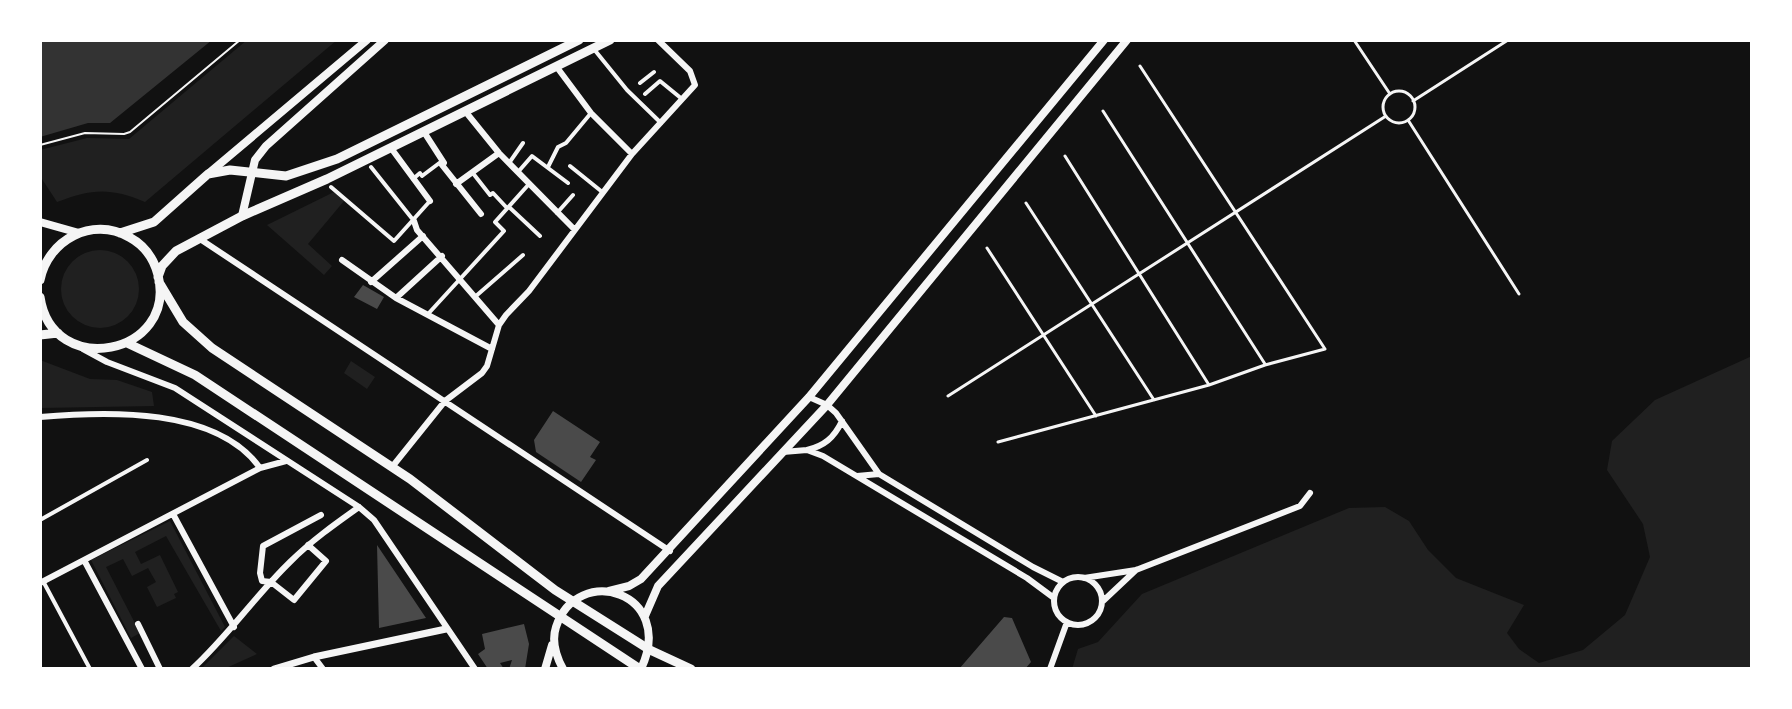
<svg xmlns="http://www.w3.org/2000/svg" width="1792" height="709" font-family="Lato,sans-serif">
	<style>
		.green { fill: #202020 }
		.water { fill: #333 }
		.building { fill: #4a4a4a }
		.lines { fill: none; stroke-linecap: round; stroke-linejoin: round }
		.path { stroke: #f5f5f5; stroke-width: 2 }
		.service { stroke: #f5f5f5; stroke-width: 3 }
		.pedestrian { stroke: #f5f5f5; stroke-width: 4 }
		.minor { stroke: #f5f5f5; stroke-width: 6 }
		.tertiary { stroke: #f5f5f5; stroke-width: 7 }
		.secondary { stroke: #f5f5f5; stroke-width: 8 }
		.primary { stroke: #f5f5f5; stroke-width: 9 }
	</style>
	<rect width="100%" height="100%" fill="#111"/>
	<path class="green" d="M247,40H337L145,202C110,187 91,189 57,202L40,176V150L87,138L129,139Z
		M334,192L344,201L308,244L332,266L324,275L267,225Z
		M61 289a39 39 0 1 1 78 0a39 39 0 1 1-78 0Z
		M1752,356V669H1072L1078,649L1098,642L1142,594L1349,508L1385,507L1409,521L1428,550L1456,578L1524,605L1507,633L1519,649L1539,663L1583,650L1625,615L1650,557L1643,524L1607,470L1612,441L1655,400Z
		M40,360L90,379L117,380L152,392L154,406L40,408Z
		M351,361L375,377L367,389L344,373Z
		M170,521L225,627L221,631L166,536L135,552L141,564L160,555L178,592L174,594L176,598L157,607L147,587L156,582L148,568L132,576L123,559L106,567L140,633L131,638L91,560Z
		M234,636L257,654L224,669H201Z"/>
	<path class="water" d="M40,40H212L110,123H88L40,137Z"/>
	<path class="building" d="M363,285L384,297L377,309L354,297Z
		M553,411L600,442L590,457L596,460L581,482L536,452L534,440Z
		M377,545L426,618L379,628Z
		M1004,617L1012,618L1031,662L1025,669H959Z
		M524,624L529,644L525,669H509L512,660L500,663L504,669H488L478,654L485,649L482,634Z"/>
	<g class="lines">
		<path class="path" d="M40,145L85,133L124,134L130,132L240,40"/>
		<path class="service" d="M1354,40L1390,94
			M1383 107a16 16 0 1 1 32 0a16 16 0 1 1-32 0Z
			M1413,101L1508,40
			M1103,111L1265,364
			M1408,120L1519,294
			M1065,156L1209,385
			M1026,203L1154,400
			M987,248L1096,416
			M948,396L1386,116
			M998,442L1209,385L1265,365L1325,349L1140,66"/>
		<path class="pedestrian" d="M593,48L627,90L661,123
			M640,83L654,72
			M645,94L660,81L682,99
			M509,163L523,143
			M570,166L601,191
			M371,167L414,221
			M548,167L558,147L566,143L591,113
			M472,172L490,195L493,193L507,208
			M518,172L532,156L568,183
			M413,179L420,173L422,176L442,161
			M331,187L394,241L430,201
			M509,207L540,236
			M557,213L573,195
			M476,296L523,255
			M428,314L504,231L495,222L529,184
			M40,520L147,460
			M43,581L90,669"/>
		<path class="minor" d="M556,66L591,113L632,154
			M465,111L499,153L574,229
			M424,132L444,163L442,165L481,214
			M391,148L430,201
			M456,184L499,153
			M414,221L417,230L499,325
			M200,239L670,551
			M342,260L396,298L492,349
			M371,282L423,236
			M396,298L442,256
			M83,349L107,362L175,388L359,507L374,520L475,669
			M809,397L827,405L836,413L879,474L1033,567L1063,582
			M40,417C107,411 217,407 260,468
			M807,450C824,446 834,438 842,421
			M783,452L807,450L823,456L1027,578L1054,598
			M392,467L445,401L482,373L487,366L499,325L506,315L529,291L632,154L695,85L690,71L658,40
			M857,476L879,474
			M173,514L234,627
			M308,545L326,561L294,600L271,582L262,581L260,573L263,546L321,515
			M84,560L142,669
			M1054 601a24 24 0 1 1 48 0a24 24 0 1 1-48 0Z
			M1084,578L1136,570L1300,506L1310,493
			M40,583L260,468L286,461
			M1102,602L1136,570
			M138,624L160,669
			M314,657L323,669
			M192,669C228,636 255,596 290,562C311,541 335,524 359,507
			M1050,669L1067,622"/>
		<path class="tertiary" d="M274,669L314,657L446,629"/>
		<path class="secondary" d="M209,173L367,40
			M242,216L255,160L266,146L385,40
			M40,222L79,233
			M609,591L629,586L641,579L809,397L1104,40
			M645,616L658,586L827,405L1127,40
			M545,669L552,645
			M563,669C556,656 551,642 556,627C577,562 677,592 641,669"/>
		<path class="primary" d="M120,233L154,222L208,174L230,170L286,176L337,159L579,40
			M158,277L162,266L176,251L242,216L327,179L610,40
			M40,280C48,240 92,216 129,237C144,245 154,259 158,275C178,355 52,380 40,297
			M159,282L183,322L212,348L410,479L555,590L650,650L691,669
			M40,335L58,333
			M127,343L195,375L640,669"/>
	</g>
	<rect width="1792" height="709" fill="none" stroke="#ffffff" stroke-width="84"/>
</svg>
